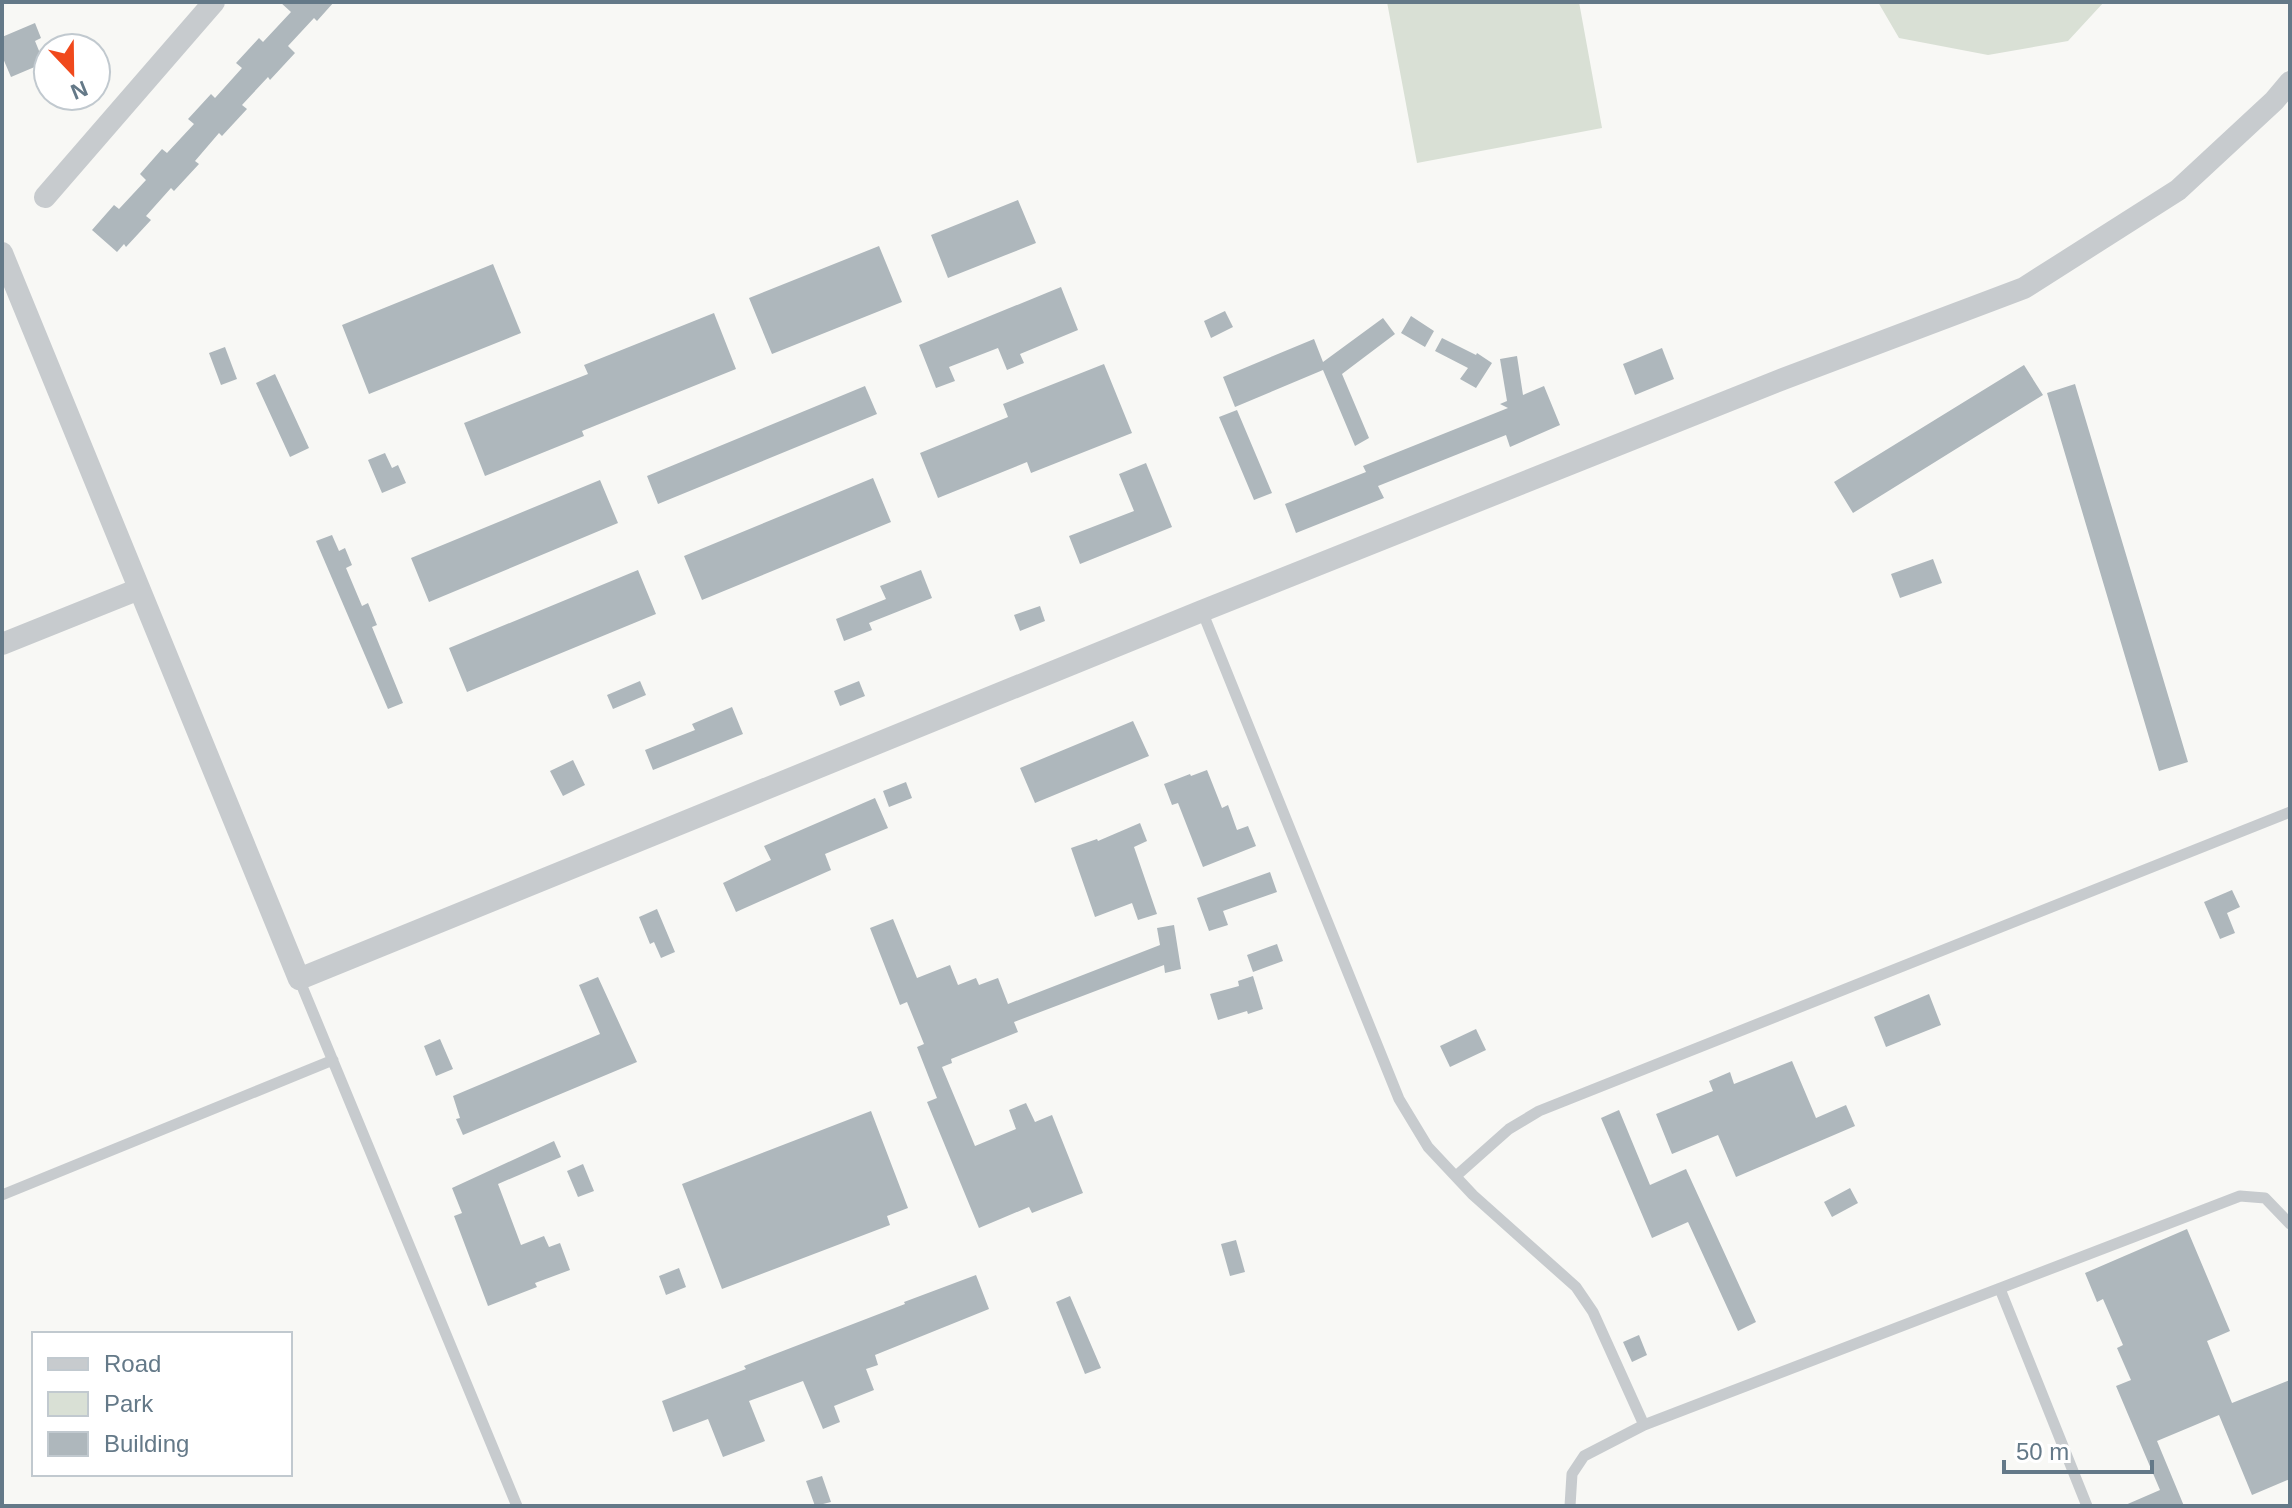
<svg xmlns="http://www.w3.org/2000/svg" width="2292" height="1508" font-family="Helvetica,sans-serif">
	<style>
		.green { fill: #d9e0d5 }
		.building { fill: #aeb7bc }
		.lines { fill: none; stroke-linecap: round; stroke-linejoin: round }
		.service { stroke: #c7cbce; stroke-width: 11 }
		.minor { stroke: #c7cbce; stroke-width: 22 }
	</style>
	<rect width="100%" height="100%" fill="#f8f8f5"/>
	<path class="green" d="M1387,2H1579L1602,128L1417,163Z
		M1878,2H2104L2068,41L1988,55L1899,38Z"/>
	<path class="building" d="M280,2H334L317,21L314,18L288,46L295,53L270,80L268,77L242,105L247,109L222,136L219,133L195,161L199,164L174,191L171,188L146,216L151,220L126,247L124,244L117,252L92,230L114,205L119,209L146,180L140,174L162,149L167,153L194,124L188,119L211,94L215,98L242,68L236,63L259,38L263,42L291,12Z
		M35,23L41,38L35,41L44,63L11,77L2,56V37Z
		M1018,200L1036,243L948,278L931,235Z
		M879,246L902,302L772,354L749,298Z
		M493,264L521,333L369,394L342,325Z
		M1061,287L1078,330L1020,354L1024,363L1007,370L998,348L949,367L955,381L936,388L919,345Z
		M1225,311L1233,327L1211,338L1204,321Z
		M714,313L736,369L582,431L584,436L485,476L464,423L588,374L584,365Z
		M1411,316L1434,331L1425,347L1401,333Z
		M1383,318L1395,334L1342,374L1369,438L1355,446L1323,370L1235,407L1223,377L1314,339L1323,362Z
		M1442,338L1476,355L1477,353L1492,363L1476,388L1460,379L1468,368L1435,351Z
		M225,347L237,379L221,385L209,353Z
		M1662,348L1674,379L1635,395L1623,364Z
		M1517,356L1523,395L1544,386L1560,425L1510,447L1506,435L1378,486L1384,498L1296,533L1285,504L1366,472L1363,466L1508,408L1500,404L1507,401L1500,359Z
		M1104,364L1132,433L1031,473L1027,462L938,498L920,453L1008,417L1003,404Z
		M2024,365L2043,395L1853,513L1834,482Z
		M275,374L309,448L290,457L256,383Z
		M2075,384L2188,762L2159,771L2047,393Z
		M865,386L877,414L658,504L647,476Z
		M1237,410L1272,493L1254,500L1219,417Z
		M385,453L392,468L398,465L406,483L382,493L368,460Z
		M1146,463L1172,527L1080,564L1069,536L1134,511L1119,474Z
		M873,478L891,522L702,600L684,556Z
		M600,480L618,523L429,602L411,558Z
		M332,535L339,551L345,548L352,565L346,568L362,606L368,603L377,625L372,627L403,703L388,709L316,541Z
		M1933,559L1942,583L1900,598L1891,574Z
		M638,570L656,614L467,692L449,648Z
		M921,570L932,598L869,623L872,630L844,641L836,619L886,599L880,586Z
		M1040,606L1045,621L1020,631L1014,615Z
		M640,681L646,695L613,709L607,695Z
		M859,681L865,696L840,706L834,691Z
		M732,707L743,734L653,770L645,750L695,730L692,724Z
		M1133,721L1149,756L1035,803L1020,768Z
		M573,760L585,785L563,796L550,771Z
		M1207,770L1222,808L1228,805L1237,830L1248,826L1256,846L1203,867L1178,803L1172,805L1164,784L1190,774L1191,776Z
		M906,782L912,798L889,807L883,791Z
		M875,798L888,828L825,854L831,870L736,912L723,883L771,860L764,846Z
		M1140,823L1147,841L1134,847L1157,914L1138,920L1132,903L1095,917L1071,848L1097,839L1098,841Z
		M1270,872L1277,892L1223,911L1228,925L1209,931L1197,898Z
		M2232,890L2240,907L2227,913L2235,933L2220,939L2204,902Z
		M657,909L675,952L661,958L654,942L650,944L639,917Z
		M893,919L917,978L950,965L958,985L976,978L979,985L998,978L1008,1004L1160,945L1157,928L1174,925L1181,969L1165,973L1164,965L1014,1022L1018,1032L951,1059L952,1063L942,1067L975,1146L1016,1129L1009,1110L1026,1103L1035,1122L1052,1115L1083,1193L1032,1213L1029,1207L979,1228L927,1102L937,1098L917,1047L924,1044L907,1002L900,1005L870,928Z
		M1277,944L1283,961L1253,972L1247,955Z
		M1253,976L1263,1009L1248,1014L1247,1011L1218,1020L1210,994L1239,986L1238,981Z
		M598,977L637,1062L463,1135L456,1119L460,1118L453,1096L600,1034L579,985Z
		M1929,994L1941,1025L1886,1047L1874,1017Z
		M1476,1029L1486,1050L1450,1067L1440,1046Z
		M440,1039L453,1069L436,1076L424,1046Z
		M1792,1061L1816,1118L1846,1105L1855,1126L1736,1177L1718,1135L1672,1154L1656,1114L1713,1091L1709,1081L1730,1072L1734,1084Z
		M1619,1110L1650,1185L1686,1169L1756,1322L1738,1331L1688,1222L1652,1238L1601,1118Z
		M871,1111L908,1208L887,1216L890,1225L722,1289L682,1184Z
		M554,1141L561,1157L498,1184L521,1245L544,1236L549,1247L560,1243L570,1270L535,1283L537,1287L488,1306L454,1216L462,1213L452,1188Z
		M583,1164L594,1191L578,1197L567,1171Z
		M1850,1188L1858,1203L1832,1217L1824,1202Z
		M2187,1229L2230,1331L2207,1341L2232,1403L2290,1380V1479L2252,1495L2219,1415L2157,1441L2184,1506H2123L2160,1490L2116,1386L2131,1380L2117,1348L2123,1345L2103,1299L2097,1302L2085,1273Z
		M1236,1240L1245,1272L1230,1276L1221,1244Z
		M679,1268L686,1287L666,1295L659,1276Z
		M976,1275L989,1309L875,1355L878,1365L866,1369L874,1390L834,1406L840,1422L823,1429L803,1381L749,1401L765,1441L723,1457L708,1419L673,1432L662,1401L746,1369L744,1366L905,1304L904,1302Z
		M1070,1296L1101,1368L1085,1374L1056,1302Z
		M1639,1335L1647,1355L1632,1362L1623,1342Z
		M822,1476L831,1502L815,1506L806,1481Z"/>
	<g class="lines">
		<path class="service" d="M1202,611L1399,1099L1428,1147L1473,1195L1576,1287L1593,1312L1644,1425
			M299,979L517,1506
			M1456,1176L1509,1129L1539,1111L2290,812
			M2,1195L333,1060
			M2000,1289L2087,1506
			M1570,1506L1572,1474L1584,1456L1644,1425L2240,1196L2265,1198L2290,1224"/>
		<path class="minor" d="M45,197L214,2
			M2,253L299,979L1202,611L1783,379L2024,288L2178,190L2274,101L2290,82
			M2,644L139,589"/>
	</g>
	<rect width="2292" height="1508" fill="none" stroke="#647988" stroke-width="8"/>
	<rect x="32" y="1332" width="260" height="144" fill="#ffffff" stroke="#c1c9cf" stroke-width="2"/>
	<rect x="48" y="1358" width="40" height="12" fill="#c7cbce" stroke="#c1c9cf" stroke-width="2"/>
	<text x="104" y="1372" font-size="24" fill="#647988">Road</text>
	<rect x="48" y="1392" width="40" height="24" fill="#d9e0d5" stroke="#c1c9cf" stroke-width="2"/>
	<text x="104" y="1412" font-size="24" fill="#647988">Park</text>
	<rect x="48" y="1432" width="40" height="24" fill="#aeb7bc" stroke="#c1c9cf" stroke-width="2"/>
	<text x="104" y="1452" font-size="24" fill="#647988">Building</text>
	<g transform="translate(72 72) rotate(158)"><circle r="38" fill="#ffffff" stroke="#c1c9cf" stroke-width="2"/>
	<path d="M0-6L14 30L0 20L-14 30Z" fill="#f0491c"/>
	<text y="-12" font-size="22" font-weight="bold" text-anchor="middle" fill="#647988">N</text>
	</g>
	<path d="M2004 1460v12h148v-12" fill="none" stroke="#647988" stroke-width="4"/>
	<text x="2016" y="1460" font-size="24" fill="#647988" stroke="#ffffff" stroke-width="6" paint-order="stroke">50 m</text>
</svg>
